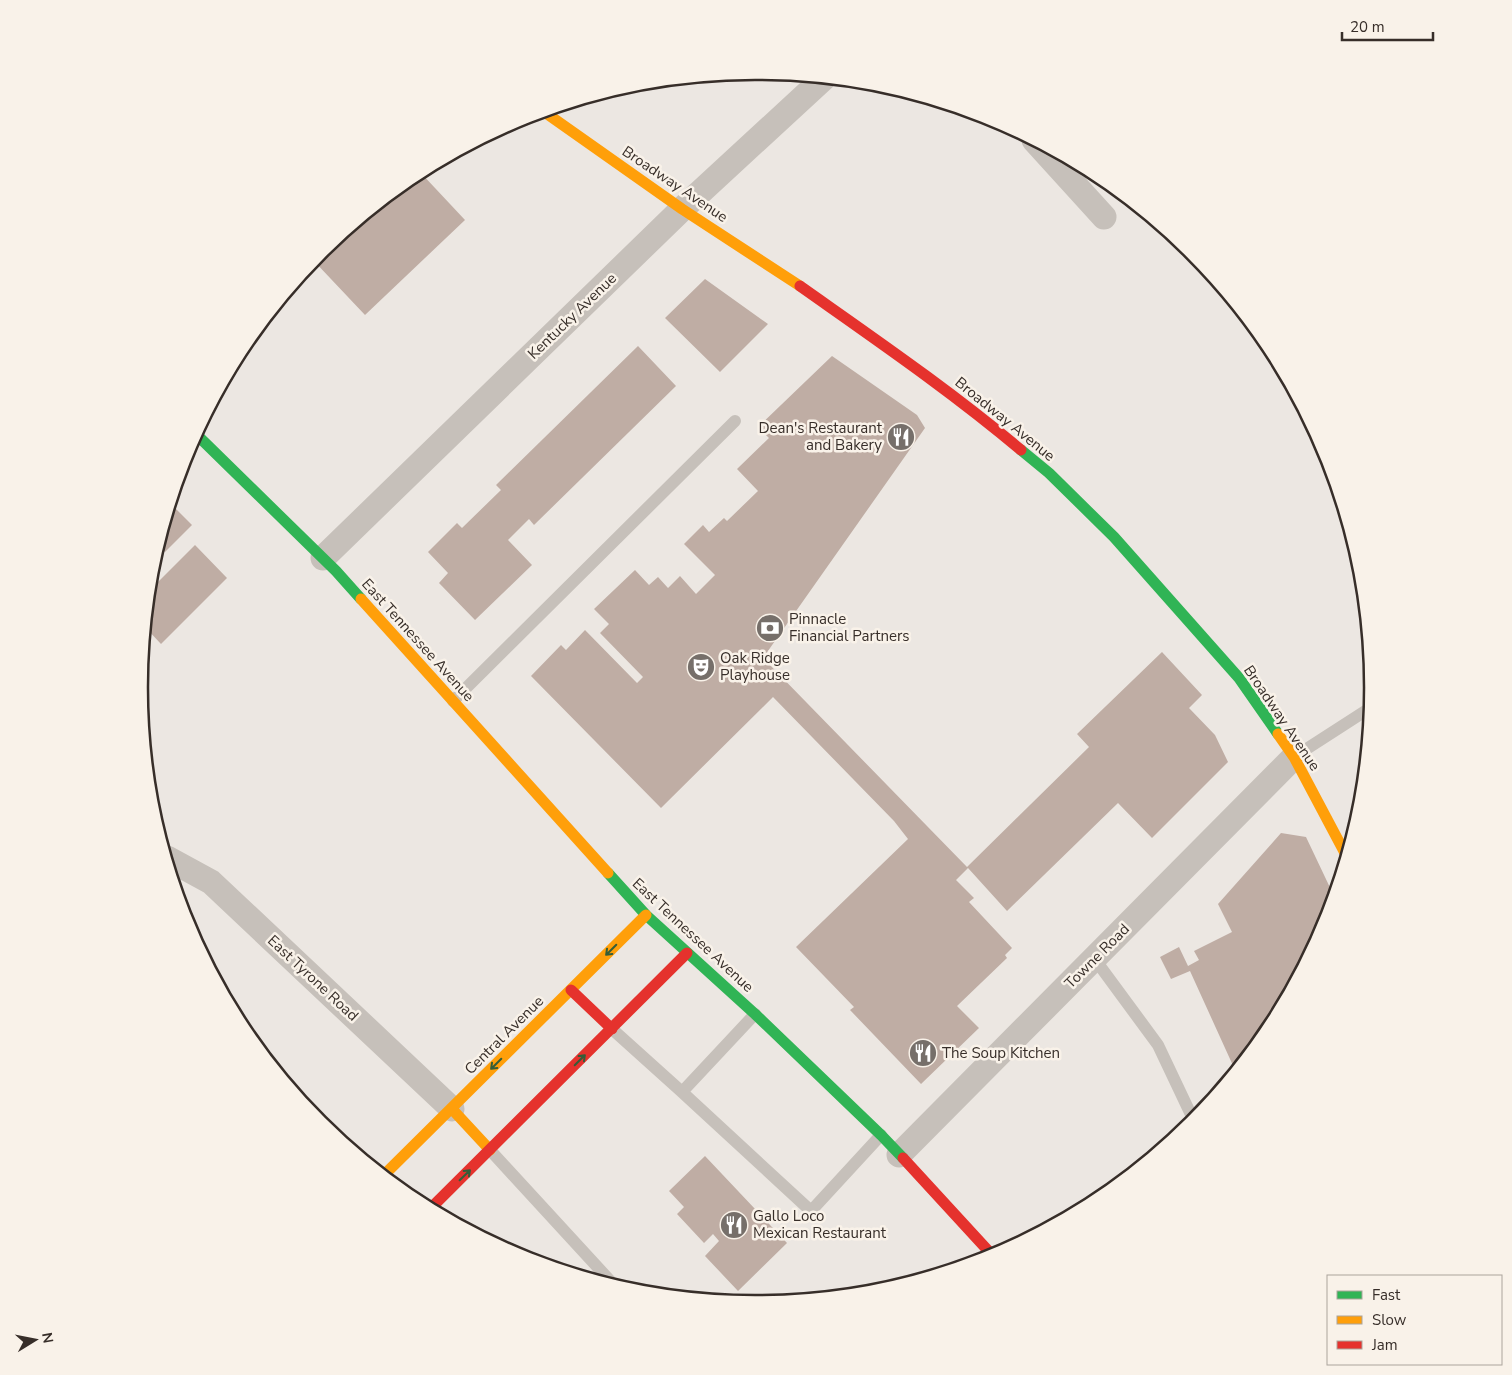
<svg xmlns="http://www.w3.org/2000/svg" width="1512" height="1375" font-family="'Nunito Sans',sans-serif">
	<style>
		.building { fill: #bfada4 }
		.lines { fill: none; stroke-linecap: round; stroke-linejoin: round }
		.lane { stroke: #c6c0ba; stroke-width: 12 }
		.street { stroke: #c6c0ba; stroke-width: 25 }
		.fast { stroke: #30b455; stroke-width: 11 }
		.slow { stroke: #ff9f0a; stroke-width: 11 }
		.jam { stroke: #e5322d; stroke-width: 11 }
		.oneway { stroke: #355d38 }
		.labels { text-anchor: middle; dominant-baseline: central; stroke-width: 5; stroke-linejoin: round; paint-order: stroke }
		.street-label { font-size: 15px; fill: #372e29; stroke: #f9f2e9 }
		.poi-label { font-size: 15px; fill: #372e29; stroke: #f9f2e9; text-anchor: start }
		.rim { fill: none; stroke: #372e29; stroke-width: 2.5 }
	</style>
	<rect width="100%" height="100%" fill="#ece7e2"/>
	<path class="building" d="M420,172L465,220L365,315L313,260L320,252Z
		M705,279L768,324L720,372L665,318Z
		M638,346L676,386L534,525L529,519L508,540L532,565L475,620L439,583L448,573L428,552L457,523L462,528L501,490L496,485Z
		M832,356L917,415L925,428L763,658L767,662L967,867L1089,747L1077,734L1162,652L1202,695L1189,708L1215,735L1228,762L1152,838L1118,803L1007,911L968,868L956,880L974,898L969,902L1012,948L1005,955L1007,958L957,1006L979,1028L921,1084L850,1010L854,1007L796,947L908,839L894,821L773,697L661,808L531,676L561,645L566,650L585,630L637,683L643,677L600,633L609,624L594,609L635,570L649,585L658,577L668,588L680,576L696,594L715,575L684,544L703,525L709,532L724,518L727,521L758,491L737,469L769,438L758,427Z
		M171,504L192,525L165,552L158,546Z
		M195,545L227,578L161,644L146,628L149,591Z
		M1281,833L1306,837L1334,896L1325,924L1268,1030L1235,1070L1190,971L1171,979L1160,957L1179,947L1188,966L1199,960L1194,951L1232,932L1218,904Z
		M705,1156L787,1243L738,1291L705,1256L719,1241L713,1234L704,1243L677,1214L684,1207L669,1191Z"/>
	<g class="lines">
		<path class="lane" d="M453,701L735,421
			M1294,757L1370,708
			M1094,958L1158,1045L1194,1121
			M755,1014L682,1092L811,1211L881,1135
			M612,1029L682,1092
			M490,1150L614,1285"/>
		<path class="street" d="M1034,140L1104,217
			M323,558L682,209L824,78
			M167,858L211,882L452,1109
			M899,1155L1294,757"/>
		<path class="fast" d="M196,434L336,571L361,599
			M1021,450L1049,473L1114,537L1239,678L1278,734
			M608,873L646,915L755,1014L881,1135L903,1158"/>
		<path class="slow" d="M543,111L682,209L800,286
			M361,599L608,873
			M1278,734L1294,757L1346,855
			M452,1109L490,1150
			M384,1175L646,915"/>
		<path class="jam" d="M800,286C875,339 951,391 1021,450
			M571,990L612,1029
			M903,1158L993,1256
			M430,1209L687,953"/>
	</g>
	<defs><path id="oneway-shaft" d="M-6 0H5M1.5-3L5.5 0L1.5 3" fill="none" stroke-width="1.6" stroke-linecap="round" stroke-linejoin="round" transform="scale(1.25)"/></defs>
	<g class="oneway">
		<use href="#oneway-shaft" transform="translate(611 950) rotate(135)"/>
		<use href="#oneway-shaft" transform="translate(580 1060) rotate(-45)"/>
		<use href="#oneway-shaft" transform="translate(496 1064) rotate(135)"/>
		<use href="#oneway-shaft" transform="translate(465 1175) rotate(-44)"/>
	</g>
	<defs>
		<symbol id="restaurant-disc" viewBox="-11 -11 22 22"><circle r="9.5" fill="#766f6a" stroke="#f9f2e9"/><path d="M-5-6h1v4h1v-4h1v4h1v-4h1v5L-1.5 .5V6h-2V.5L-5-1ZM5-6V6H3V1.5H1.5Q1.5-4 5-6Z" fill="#fff"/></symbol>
		<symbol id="bank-disc" viewBox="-11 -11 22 22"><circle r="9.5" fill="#766f6a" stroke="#f9f2e9"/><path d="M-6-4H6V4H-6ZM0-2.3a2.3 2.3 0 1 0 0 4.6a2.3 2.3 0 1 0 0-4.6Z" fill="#fff"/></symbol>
		<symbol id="theatre-disc" viewBox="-11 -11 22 22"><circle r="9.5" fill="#766f6a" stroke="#f9f2e9"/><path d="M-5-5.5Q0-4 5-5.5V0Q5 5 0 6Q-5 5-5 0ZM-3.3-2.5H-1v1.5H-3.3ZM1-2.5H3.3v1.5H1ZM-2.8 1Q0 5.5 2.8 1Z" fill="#fff"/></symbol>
	</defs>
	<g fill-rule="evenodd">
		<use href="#restaurant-disc" x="885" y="421" width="32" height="32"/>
		<use href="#bank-disc" x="754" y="612" width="32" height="32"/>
		<use href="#theatre-disc" x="685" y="651" width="32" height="32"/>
		<use href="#restaurant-disc" x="907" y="1037" width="32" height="32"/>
		<use href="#restaurant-disc" x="718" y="1209" width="32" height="32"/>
	</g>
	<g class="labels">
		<g class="street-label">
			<text transform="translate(675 184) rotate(34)">Broadway Avenue</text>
			<text transform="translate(572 316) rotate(-44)">Kentucky Avenue</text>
			<text transform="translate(1005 419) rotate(39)">Broadway Avenue</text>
			<text transform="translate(418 640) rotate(48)">East Tennessee Avenue</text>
			<text transform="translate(1282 718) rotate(56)">Broadway Avenue</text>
			<text transform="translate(693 935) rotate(43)">East Tennessee Avenue</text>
			<text transform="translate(1097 956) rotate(-45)">Towne Road</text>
			<text transform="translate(313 978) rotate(43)">East Tyrone Road</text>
			<text transform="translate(504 1035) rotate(-45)">Central Avenue</text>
		</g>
		<g class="poi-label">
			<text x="882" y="428" text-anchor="end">Dean's Restaurant<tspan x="882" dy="17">and Bakery</tspan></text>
			<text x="789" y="619">Pinnacle<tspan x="789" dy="17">Financial Partners</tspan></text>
			<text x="720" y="658">Oak Ridge<tspan x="720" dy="17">Playhouse</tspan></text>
			<text x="942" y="1053">The Soup Kitchen</text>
			<text x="753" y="1216">Gallo Loco<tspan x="753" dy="17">Mexican Restaurant</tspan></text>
		</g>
	</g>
	<path d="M0 0H1512V1375H0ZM755 80H757A607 607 0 0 1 1364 687V688A607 607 0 0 1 757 1295H755A607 607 0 0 1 148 688V687A607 607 0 0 1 755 80Z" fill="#f9f2e9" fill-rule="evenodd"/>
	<path class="rim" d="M755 80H757A607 607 0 0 1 1364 687V688A607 607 0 0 1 757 1295H755A607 607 0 0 1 148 688V687A607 607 0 0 1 755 80Z"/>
	<rect x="1327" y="1275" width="175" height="90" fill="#f9f2e9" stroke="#aba49c"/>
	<rect x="1337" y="1291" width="25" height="8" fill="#30b455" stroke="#aba49c"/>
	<text x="1372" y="1300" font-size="15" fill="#372e29">Fast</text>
	<rect x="1337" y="1316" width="25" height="8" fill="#ff9f0a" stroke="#aba49c"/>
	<text x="1372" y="1325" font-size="15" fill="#372e29">Slow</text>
	<rect x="1337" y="1341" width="25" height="8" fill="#e5322d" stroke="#aba49c"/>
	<text x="1372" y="1350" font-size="15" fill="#372e29">Jam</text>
	<g transform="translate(35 1340) rotate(80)" stroke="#f9f2e9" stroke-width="4" paint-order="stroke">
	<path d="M0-4L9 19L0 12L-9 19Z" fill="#372e29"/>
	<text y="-8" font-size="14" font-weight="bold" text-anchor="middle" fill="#372e29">N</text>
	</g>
	<path d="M1342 32v8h91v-8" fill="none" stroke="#372e29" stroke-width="2.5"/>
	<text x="1350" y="32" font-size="15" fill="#372e29" stroke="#f9f2e9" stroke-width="4" paint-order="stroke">20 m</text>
</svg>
